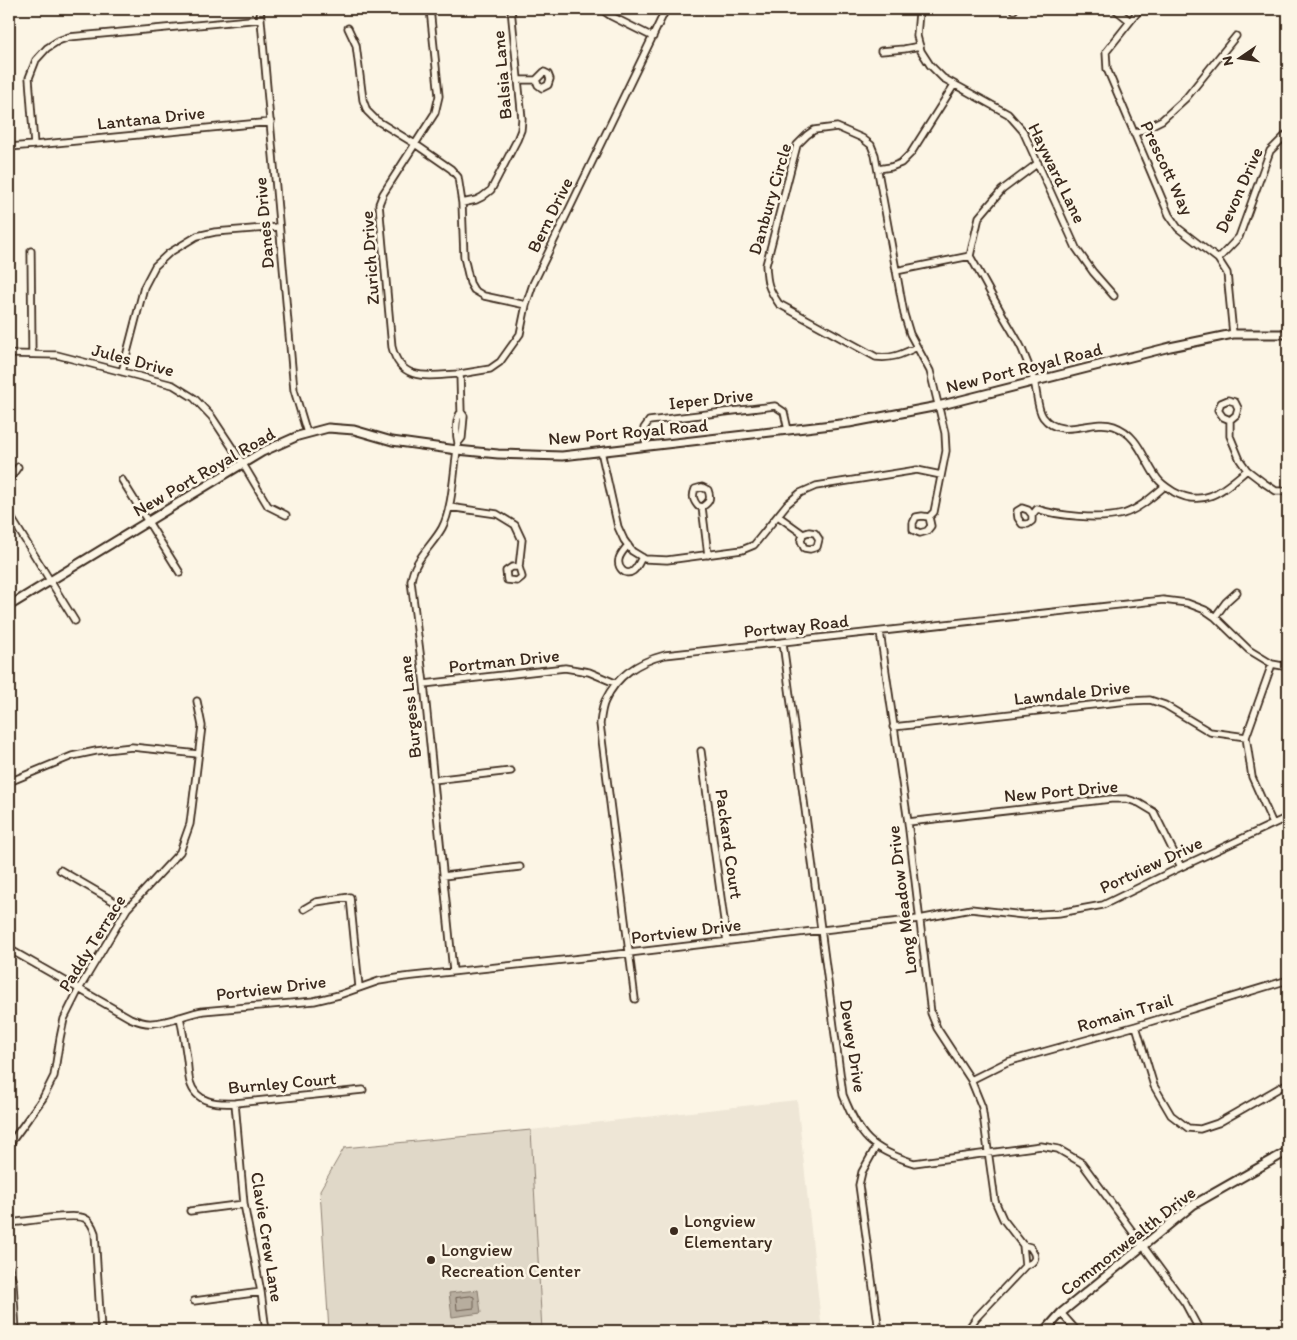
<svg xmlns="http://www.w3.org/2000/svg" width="1297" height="1340" font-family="Itim,sans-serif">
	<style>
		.built { fill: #eee6d6 }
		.green { fill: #e0d8c8; stroke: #8e8173 }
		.water { fill: #b7ad9e; stroke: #85796b }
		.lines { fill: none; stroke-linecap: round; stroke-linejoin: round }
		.shore { stroke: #6d5e51; stroke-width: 1 }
		.minor-casing { stroke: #3b2a1e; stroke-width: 9 }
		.tertiary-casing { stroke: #3b2a1e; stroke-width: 11 }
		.minor { stroke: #fcf5e5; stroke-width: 5.5 }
		.tertiary { stroke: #fcf5e5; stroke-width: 7 }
		.poi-dot { fill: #3b2a1e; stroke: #fcf5e5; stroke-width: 2 }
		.labels { text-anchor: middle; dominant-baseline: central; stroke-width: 5; stroke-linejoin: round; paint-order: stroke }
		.street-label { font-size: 18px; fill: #3b2a1e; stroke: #fcf5e5 }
		.poi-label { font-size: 18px; fill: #3b2a1e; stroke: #fcf5e5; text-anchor: start }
	</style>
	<rect width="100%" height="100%" fill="#fcf5e5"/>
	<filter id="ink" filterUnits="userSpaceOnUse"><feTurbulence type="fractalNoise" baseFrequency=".02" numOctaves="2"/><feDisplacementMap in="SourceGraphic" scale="10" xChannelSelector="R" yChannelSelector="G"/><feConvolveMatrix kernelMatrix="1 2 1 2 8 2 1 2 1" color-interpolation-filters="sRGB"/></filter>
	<g filter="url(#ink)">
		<path class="built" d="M797,1100L822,1331H542L531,1130Z"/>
		<path class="green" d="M531,1130L542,1331H329L320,1190L344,1148Z"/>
		<path class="water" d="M478,1290L481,1313L452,1317L449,1293Z"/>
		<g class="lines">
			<path class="shore" d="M471,1296L474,1297V1308L457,1310L456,1298Z"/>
			<defs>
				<path id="minor" d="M260,9L294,390L307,433
					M430,9L439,96L435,113L383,194L379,204L392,347C401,384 431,375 460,374
					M601,9L611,16L653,37
					M921,9L919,12L917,36L921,51L930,65L943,78L1008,114L1023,131L1076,248L1093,272L1114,296
					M1115,9L1130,21
					M1140,9L1106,52L1107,69L1169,215L1178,228L1218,259L1227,273L1233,334
					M1014,10L1015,9
					M261,19L69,37L58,41L47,48L36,60L29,78L34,145L271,122
					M348,28L356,45L363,100L367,111L376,120L415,144L451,169L458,177L462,203L464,257L470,283L474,290L484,296L526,305
					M881,51L904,49L920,46
					M518,80H536L544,72L548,74L550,79L548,85L542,88L538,85L536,80
					M1134,134L1162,120L1186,98L1236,36
					M9,147L34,145
					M1038,163L1002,190L979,217L970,256C982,277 993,298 1005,319C1011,329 1017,339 1022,349C1026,359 1031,370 1034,381C1037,391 1037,409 1043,417C1061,441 1091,418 1114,426C1139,435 1143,459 1157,478C1161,484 1168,488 1174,492C1205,509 1224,489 1247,470
					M878,169L891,167L901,163L911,153L954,85
					M462,203L476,200L482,197L491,190L517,140L521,130L522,119L511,9
					M31,251L32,354
					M1218,259L1239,237L1270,151L1288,133
					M896,271L970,256
					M917,347C902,354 893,359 876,357L779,304C768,288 767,284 766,265L797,145L807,135L814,130L837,127L862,138L871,145L875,155L904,314L910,334L930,371L945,433L946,451L934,512L929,517L931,526L927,531L920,533L913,530V523L916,517L922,516L929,517
					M9,354L57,355L173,385L194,398L212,417L243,464L268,506L286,515
					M122,372L144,287L155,266L169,253L197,236L215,232L279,227
					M1228,400L1235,402L1238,408L1236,415L1230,420L1223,417L1218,410L1221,403Z
					M461,412L460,374L490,369L500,362L520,334L526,305L533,284L666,9
					M461,412L464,416L462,438L458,443C456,435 455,419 461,412Z
					M1230,420V436L1240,460L1247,470L1264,483L1276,491H1288
					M646,446L644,428L649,421L775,406L784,412L788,430
					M601,451L618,527L624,540L632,551L645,559L667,560L742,550L754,545L787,504L800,493L816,486L917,470L941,475
					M9,480L18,467
					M122,480L180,573
					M449,507L497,514L515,525L522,540L519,567L522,577L517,581L507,580L506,571L512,567H519
					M702,507L698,506C693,500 692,496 695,489L702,487L708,490C711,498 710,502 702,507L708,555
					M9,514L75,621
					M1032,515V521L1028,524H1022L1018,518L1017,511L1022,508L1028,510L1032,515L1037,509C1058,516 1100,520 1123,514C1139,509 1152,497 1165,486
					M778,516L803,534L809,532L815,533L819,539L817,547L810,549L804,548L801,541L803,534
					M628,545C625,549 620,554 619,559C617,567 625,577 633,571C637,568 640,561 642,557
					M1215,617L1226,602L1237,592
					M880,632L908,822L931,1013L937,1028L971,1080L982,1107L995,1201L1003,1219L1023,1245L1025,1266L976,1318L967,1331
					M783,643L843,1095C860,1137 870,1149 914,1163L1041,1146L1058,1149L1082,1163L1185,1303L1200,1331
					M1272,664L1246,737L1252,777L1273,824
					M424,684L565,668L589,672L615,683
					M893,727L1128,701L1150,700L1165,705L1210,732L1246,737
					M701,751L727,942
					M433,780L511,771
					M9,782L72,756L96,751L132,747L198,754
					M908,822L1111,799H1127L1139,803L1154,812L1181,867
					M60,870L127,909
					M443,876L520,867
					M304,909L316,902L350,897L359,987
					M9,949L130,1018C137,1021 145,1024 153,1023C170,1022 186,1014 203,1011L314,1001L339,995L379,981L404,977L629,953L822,930L919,919L971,909L1024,915L1059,913L1103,905L1181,867L1288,817
					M453,971L424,684L411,581C414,559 432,546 442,528C453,508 454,466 458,443
					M635,999L600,724C601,716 602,707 605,701C617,675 638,662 665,655L1163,600L1187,603L1205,610L1215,617L1249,650L1272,664L1288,667
					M180,1017C183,1031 185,1045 187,1059C188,1066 188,1075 190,1082C196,1103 216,1104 235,1103L363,1090
					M1136,1026L1154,1086L1171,1115L1188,1128L1200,1129L1218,1123L1288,1083
					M971,1080L1007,1062L1136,1026L1288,980
					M235,1103L244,1204L261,1292L266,1331
					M9,1145L43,1098L54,1076L60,1038L64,1019L79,989L127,909L180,852L190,824L202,726L197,701
					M876,1147L862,1172L859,1185L879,1331
					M190,1211L244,1204
					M9,1223C24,1222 72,1213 84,1218C90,1220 93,1227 95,1233L101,1331
					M1023,1245L1030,1247C1037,1256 1037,1262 1025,1266
					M9,1267L13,1283L16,1331
					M194,1301L261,1292
					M1286,1303L1288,1311
					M1061,1313L1077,1331"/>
				<path id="tertiary" d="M9,606L262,452L298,436L328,428L354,430L392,441L457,450L498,454L562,456L849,423L938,406L1170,347L1233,334H1288
					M1045,1331L1061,1313L1193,1205L1288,1151"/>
			</defs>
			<use href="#minor" class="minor-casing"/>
			<use href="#tertiary" class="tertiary-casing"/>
			<use href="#minor" class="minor"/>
			<use href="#tertiary" class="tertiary"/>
		</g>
	</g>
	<g class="poi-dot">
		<circle cx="674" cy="1231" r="5"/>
		<circle cx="431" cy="1260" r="5"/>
	</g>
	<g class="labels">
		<g class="street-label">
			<text transform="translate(502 75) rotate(-95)">Balsia Lane</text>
			<text transform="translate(151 118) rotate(-6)">Lantana Drive</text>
			<text transform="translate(1167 168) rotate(65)">Prescott Way</text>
			<text transform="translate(1057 173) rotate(64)">Hayward Lane</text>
			<text transform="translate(1239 190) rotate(-66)">Devon Drive</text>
			<text transform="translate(770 199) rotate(-74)">Danbury Circle</text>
			<text transform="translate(550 215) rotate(-64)">Bern Drive</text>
			<text transform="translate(264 223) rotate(-95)">Danes Drive</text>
			<text transform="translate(370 258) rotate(-94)">Zurich Drive</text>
			<text transform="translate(133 360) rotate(15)">Jules Drive</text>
			<text transform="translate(1024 368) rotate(-14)">New Port Royal Road</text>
			<text transform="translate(711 399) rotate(-6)">Ieper Drive</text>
			<text transform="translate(628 432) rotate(-5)">New Port Royal Road</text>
			<text transform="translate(204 472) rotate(-30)">New Port Royal Road</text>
			<text transform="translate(796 626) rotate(-6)">Portway Road</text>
			<text transform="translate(504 661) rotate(-6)">Portman Drive</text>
			<text transform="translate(1072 693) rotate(-6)">Lawndale Drive</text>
			<text transform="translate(410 707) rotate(-96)">Burgess Lane</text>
			<text transform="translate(1061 791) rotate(-5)">New Port Drive</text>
			<text transform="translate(729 844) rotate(82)">Packard Court</text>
			<text transform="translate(1151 865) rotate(-25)">Portview Drive</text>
			<text transform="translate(902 900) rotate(-97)">Long Meadow Drive</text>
			<text transform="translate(686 931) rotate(-7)">Portview Drive</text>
			<text transform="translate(92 943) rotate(-58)">Paddy Terrace</text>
			<text transform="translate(271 988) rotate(-7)">Portview Drive</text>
			<text transform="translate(1125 1013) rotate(-16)">Romain Trail</text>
			<text transform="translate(853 1046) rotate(81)">Dewey Drive</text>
			<text transform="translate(282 1083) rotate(-5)">Burnley Court</text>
			<text transform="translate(267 1237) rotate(81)">Clavie Crew Lane</text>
			<text transform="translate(1128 1241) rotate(-38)">Commonwealth Drive</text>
		</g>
		<g class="poi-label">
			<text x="684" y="1221">Longview<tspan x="684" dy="21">Elementary</tspan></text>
			<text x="441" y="1250">Longview<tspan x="441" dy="21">Recreation Center</tspan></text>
		</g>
	</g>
	<rect width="1297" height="1340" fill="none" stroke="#fcf5e5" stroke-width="30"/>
	<rect x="15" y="15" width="1267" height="1310" fill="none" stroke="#3b2a1e" stroke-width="2" filter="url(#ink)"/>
	<g transform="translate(1240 58) rotate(257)" stroke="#fcf5e5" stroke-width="4" paint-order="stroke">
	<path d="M0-4L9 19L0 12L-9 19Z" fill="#3b2a1e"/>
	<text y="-8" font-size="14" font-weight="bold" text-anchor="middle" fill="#3b2a1e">N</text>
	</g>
</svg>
